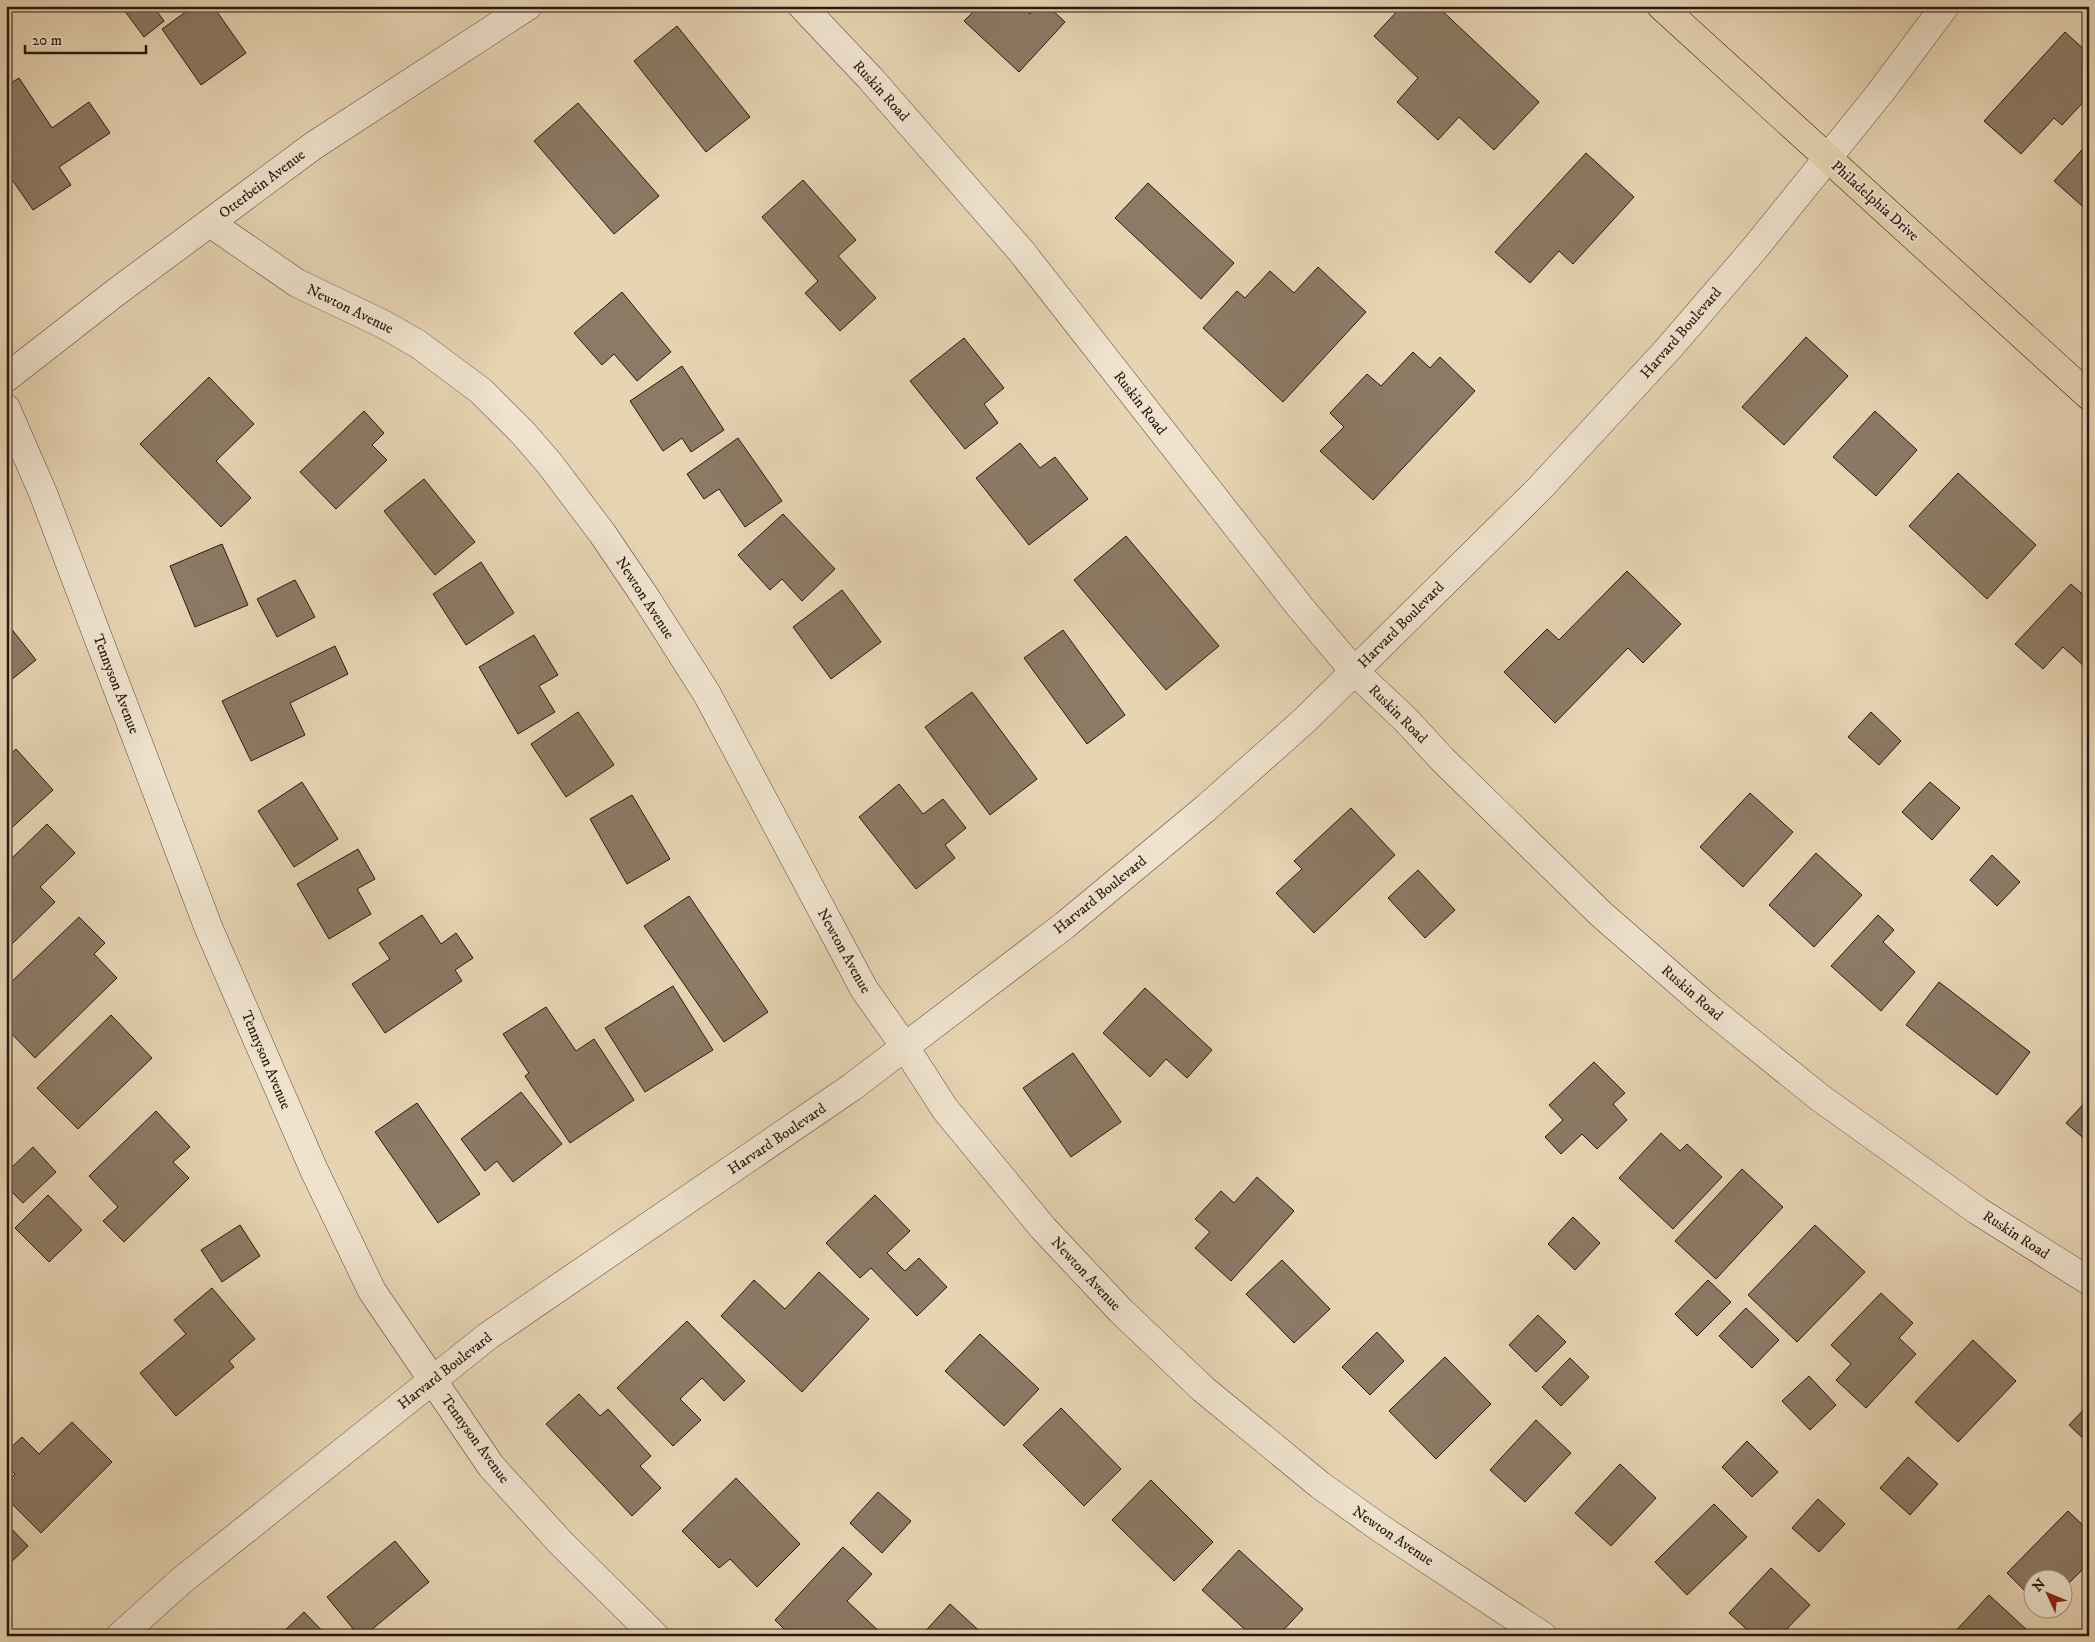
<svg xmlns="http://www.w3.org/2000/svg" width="2095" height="1642" font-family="'IM FELL DW Pica',serif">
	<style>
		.building { fill: #8c7a65; stroke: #2a1811 }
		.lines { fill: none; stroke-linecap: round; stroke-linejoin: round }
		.minor-casing { stroke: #59473a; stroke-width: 29 }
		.major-casing { stroke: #2a1811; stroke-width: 29 }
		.minor { stroke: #efe3ce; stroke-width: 28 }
		.major { stroke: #e7d4b3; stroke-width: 28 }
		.labels { text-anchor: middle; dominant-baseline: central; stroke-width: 4.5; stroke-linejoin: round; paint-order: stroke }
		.street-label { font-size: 15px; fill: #2a1811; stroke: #efe3ce }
	</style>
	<rect width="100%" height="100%" fill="#e7d4b3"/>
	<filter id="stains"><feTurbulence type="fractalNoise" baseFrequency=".004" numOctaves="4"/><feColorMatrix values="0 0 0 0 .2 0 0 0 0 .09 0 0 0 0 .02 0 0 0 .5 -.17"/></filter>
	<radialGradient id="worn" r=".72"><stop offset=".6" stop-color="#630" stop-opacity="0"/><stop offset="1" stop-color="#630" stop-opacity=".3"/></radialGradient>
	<path class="building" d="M121,6H153L164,21L144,37Z
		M194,6H213L246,53L201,85L162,29Z
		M973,6H1022L1030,14L1037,6H1048L1065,22L1019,72L964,21L976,9Z
		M1402,6H1437L1539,102L1494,150L1459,117L1438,140L1397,102L1418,78L1374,36Z
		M677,26L750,117L706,152L634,61Z
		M2065,32L2089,54V96L2062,125L2054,118L2021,154L1984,121Z
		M19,78L52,128L89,102L110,133L59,167L71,185L33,210L6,171V86Z
		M578,103L659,196L614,234L534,141Z
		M2089,142V212L2054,181Z
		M1586,153L1634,197L1573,264L1559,251L1530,283L1495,252Z
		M803,180L856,240L838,256L876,298L840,331L805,293L818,281L762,217Z
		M1148,183L1234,263L1201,299L1115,218Z
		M1318,267L1366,312L1283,402L1203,328L1237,291L1245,298L1270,271L1294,293Z
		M622,292L671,352L637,381L614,354L602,365L574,333Z
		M1806,337L1848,376L1784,445L1742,407Z
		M964,338L1004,388L984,404L998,423L965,449L910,381Z
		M1413,352L1430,368L1440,357L1475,391L1373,500L1320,451L1344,427L1330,413L1367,374L1381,386Z
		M682,366L724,430L691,452L682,438L663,451L630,401Z
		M209,377L254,424L216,461L251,498L221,527L140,444Z
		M364,411L384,433L372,445L387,460L336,509L300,472Z
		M1875,411L1917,450L1876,496L1833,457Z
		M738,438L782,501L745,527L719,489L704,499L687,474Z
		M1020,443L1040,468L1055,457L1088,499L1029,545L976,478Z
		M1958,473L2036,545L1987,599L1909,526Z
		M424,479L475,542L435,575L384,511Z
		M783,514L835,569L802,601L782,579L770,590L738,555Z
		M1126,536L1219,646L1166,690L1074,580Z
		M222,544L248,605L195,627L170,566Z
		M481,562L514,613L466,645L433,594Z
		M1627,571L1681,624L1643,663L1628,648L1555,723L1504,672L1547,629L1559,640Z
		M295,580L315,617L277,637L257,599Z
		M2071,584L2089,600V663L2085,667L2063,647L2043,669L2015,644Z
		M842,590L881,642L831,679L793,627Z
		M6,622L36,660L6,684Z
		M1063,630L1125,715L1087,744L1024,658Z
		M534,635L558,675L539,686L555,712L518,734L479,667Z
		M335,646L348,674L290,703L305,735L251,761L222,701Z
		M972,692L1037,779L990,815L925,727Z
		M578,712L614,765L566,797L531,744Z
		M1871,712L1901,741L1879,765L1848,737Z
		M16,749L53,790L6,833V758Z
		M302,782L338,839L294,867L258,811Z
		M1930,782L1960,808L1932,840L1902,812Z
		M899,784L923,814L943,799L966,828L945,845L955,858L916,889L859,817Z
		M1750,793L1793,832L1743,887L1700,847Z
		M632,795L670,859L627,884L590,819Z
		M1351,808L1395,855L1314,933L1276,893L1302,869L1294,861Z
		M47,824L75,853L40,887L55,902L12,944L6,938V864Z
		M358,849L375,879L357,889L371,914L329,939L297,884Z
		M1816,853L1862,895L1814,947L1769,905Z
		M1992,855L2020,882L1997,906L1970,880Z
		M1418,870L1455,910L1425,938L1388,898Z
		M689,896L768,1012L724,1042L644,926Z
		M422,915L441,944L456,933L473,958L455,970L462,981L385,1033L352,984L390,959L379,943Z
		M1878,915L1894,930L1883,942L1915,972L1881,1011L1831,966Z
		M79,917L105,943L94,954L117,978L35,1058L6,1028V987Z
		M1939,982L2030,1052L1997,1095L1906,1025Z
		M673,986L713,1050L645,1092L605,1028Z
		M1145,988L1212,1050L1187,1078L1166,1059L1150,1077L1103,1033Z
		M546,1007L576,1051L594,1039L634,1100L570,1143L525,1076L529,1073L503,1034Z
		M111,1015L152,1058L78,1129L37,1088Z
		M1073,1053L1121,1122L1071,1157L1023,1088Z
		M1594,1062L1625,1093L1613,1104L1627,1120L1597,1149L1582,1134L1561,1154L1545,1137L1563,1120L1549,1105Z
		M521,1092L562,1144L513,1182L497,1161L485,1171L461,1139Z
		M2089,1098V1143L2066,1123Z
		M417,1103L480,1194L438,1223L375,1132Z
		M156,1111L190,1147L173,1162L189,1178L124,1242L103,1221L118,1207L89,1176Z
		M1661,1133L1680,1151L1687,1144L1722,1177L1673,1229L1619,1178Z
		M33,1147L56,1172L23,1203L6,1186V1173Z
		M1742,1169L1783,1207L1716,1279L1675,1241Z
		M1257,1177L1294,1211L1231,1281L1195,1248L1210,1232L1195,1219L1221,1191L1234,1203Z
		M48,1195L82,1230L49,1262L15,1228Z
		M875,1195L910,1231L887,1253L905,1271L919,1258L947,1287L917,1316L871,1268L860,1278L826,1243Z
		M1573,1217L1600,1243L1575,1270L1548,1244Z
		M240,1225L260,1256L222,1282L201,1250Z
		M1815,1225L1865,1272L1797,1342L1748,1295Z
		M1282,1260L1330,1309L1294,1343L1246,1294Z
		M819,1272L869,1319L802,1392L721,1316L754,1280L785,1309Z
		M1708,1280L1731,1302L1697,1336L1675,1314Z
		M212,1288L255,1339L229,1361L234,1367L176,1416L140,1373L186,1334L174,1320Z
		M1881,1293L1913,1323L1899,1338L1916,1354L1866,1408L1836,1380L1851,1364L1831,1345Z
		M1746,1308L1779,1340L1752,1368L1719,1336Z
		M1538,1315L1566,1342L1536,1372L1509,1345Z
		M687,1321L745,1381L724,1401L702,1378L680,1399L701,1420L673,1446L617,1388Z
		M1377,1332L1404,1361L1370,1395L1342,1367Z
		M980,1334L1039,1389L1004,1426L945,1371Z
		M1973,1340L2016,1381L1958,1442L1915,1402Z
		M1445,1357L1491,1404L1436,1459L1389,1411Z
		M1570,1358L1589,1377L1561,1406L1542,1387Z
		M1809,1376L1836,1405L1810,1430L1782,1401Z
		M579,1394L600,1416L608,1409L651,1456L640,1466L661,1488L632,1516L546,1424Z
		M2089,1404V1444L2069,1425Z
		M1061,1408L1121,1469L1084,1506L1023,1445Z
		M1536,1420L1571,1453L1525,1502L1490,1470Z
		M72,1422L112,1462L41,1533L6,1498V1483L15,1474L6,1465V1452L22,1437L39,1454Z
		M1747,1441L1778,1472L1752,1497L1722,1467Z
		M1908,1457L1938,1484L1910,1515L1880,1488Z
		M1620,1464L1656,1498L1611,1546L1575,1513Z
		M736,1478L800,1544L757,1587L730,1559L719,1568L682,1531Z
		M1151,1480L1213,1542L1174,1581L1112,1520Z
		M878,1492L911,1521L882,1553L850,1523Z
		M1818,1499L1845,1524L1819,1552L1792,1528Z
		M1714,1504L1747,1537L1687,1595L1655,1562Z
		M2068,1511L2089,1531V1563L2062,1590V1580H2032V1598L2007,1573Z
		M6,1523L28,1546L6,1567Z
		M395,1541L429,1582L364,1636H359L327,1597Z
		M843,1547L872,1574L847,1601L884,1636H791L775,1620Z
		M1239,1550L1303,1609L1278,1636H1252L1202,1590Z
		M1771,1568L1810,1605L1780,1636H1754L1729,1613Z
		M1989,1595L2028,1631L2024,1636H1951Z
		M950,1604L985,1636H921Z
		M304,1612L327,1636H279Z"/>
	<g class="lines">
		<defs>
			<path id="minor" d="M802,6L870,78L1021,251L1300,607L1354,671L1406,720L1443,760L1601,914L1711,1010L1819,1097L1978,1211L2089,1281
				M210,223L297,283L383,324L418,344L481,391L523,433L549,463L602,533L646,598L707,694L864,989L905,1047L945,1109L1043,1228L1121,1311L1203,1389L1320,1485L1380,1528L1543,1636
				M6,378L115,293L313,146L528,6
				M6,408L43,493L209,929L314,1170L372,1291L491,1466L560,1542L655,1636
				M120,1636L181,1581L488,1336L852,1087L1065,925L1206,808L1305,720L1540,488L1669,348L1755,248L1880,93L1945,6"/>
			<path id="major" d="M1661,6L2089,396"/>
		</defs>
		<use href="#minor" class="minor-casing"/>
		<use href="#major" class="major-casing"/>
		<use href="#minor" class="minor"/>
		<use href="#major" class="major"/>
	</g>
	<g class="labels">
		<g class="street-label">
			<text transform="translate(881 91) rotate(48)">Ruskin Road</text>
			<text transform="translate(262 184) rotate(-37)">Otterbein Avenue</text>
			<text transform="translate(1875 201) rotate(42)">Philadelphia Drive</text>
			<text transform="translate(350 309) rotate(26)">Newton Avenue</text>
			<text transform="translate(1681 333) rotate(-49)">Harvard Boulevard</text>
			<text transform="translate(1140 403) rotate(52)">Ruskin Road</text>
			<text transform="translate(645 598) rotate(57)">Newton Avenue</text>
			<text transform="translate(1401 625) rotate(-45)">Harvard Boulevard</text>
			<text transform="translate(116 684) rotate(69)">Tennyson Avenue</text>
			<text transform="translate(1398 714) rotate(45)">Ruskin Road</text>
			<text transform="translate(1100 895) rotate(-39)">Harvard Boulevard</text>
			<text transform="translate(844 951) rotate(61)">Newton Avenue</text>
			<text transform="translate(1692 993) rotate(41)">Ruskin Road</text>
			<text transform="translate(266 1060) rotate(67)">Tennyson Avenue</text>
			<text transform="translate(777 1139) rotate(-34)">Harvard Boulevard</text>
			<text transform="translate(2016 1235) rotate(33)">Ruskin Road</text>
			<text transform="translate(1086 1274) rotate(47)">Newton Avenue</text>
			<text transform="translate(445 1371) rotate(-38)">Harvard Boulevard</text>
			<text transform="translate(475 1439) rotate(54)">Tennyson Avenue</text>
			<text transform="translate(1393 1536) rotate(34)">Newton Avenue</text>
		</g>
	</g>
	<rect width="2095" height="1642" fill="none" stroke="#e7d4b3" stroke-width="25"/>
	<rect x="8" y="8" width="2080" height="1627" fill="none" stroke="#2a1811" stroke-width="2.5"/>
	<rect x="12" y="12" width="2070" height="1617" fill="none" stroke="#2a1811"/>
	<g transform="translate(2048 1594) rotate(314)"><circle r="24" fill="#efe3ce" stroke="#a09282"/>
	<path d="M0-4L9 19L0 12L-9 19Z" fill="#8f2418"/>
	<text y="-8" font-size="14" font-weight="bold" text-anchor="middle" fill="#2a1811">N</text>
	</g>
	<path d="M25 45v8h121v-8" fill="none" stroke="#2a1811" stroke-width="2.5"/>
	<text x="32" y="45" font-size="15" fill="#2a1811" stroke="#efe3ce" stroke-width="4" paint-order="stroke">20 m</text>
	<rect width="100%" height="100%" filter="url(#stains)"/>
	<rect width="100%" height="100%" fill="url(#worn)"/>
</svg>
